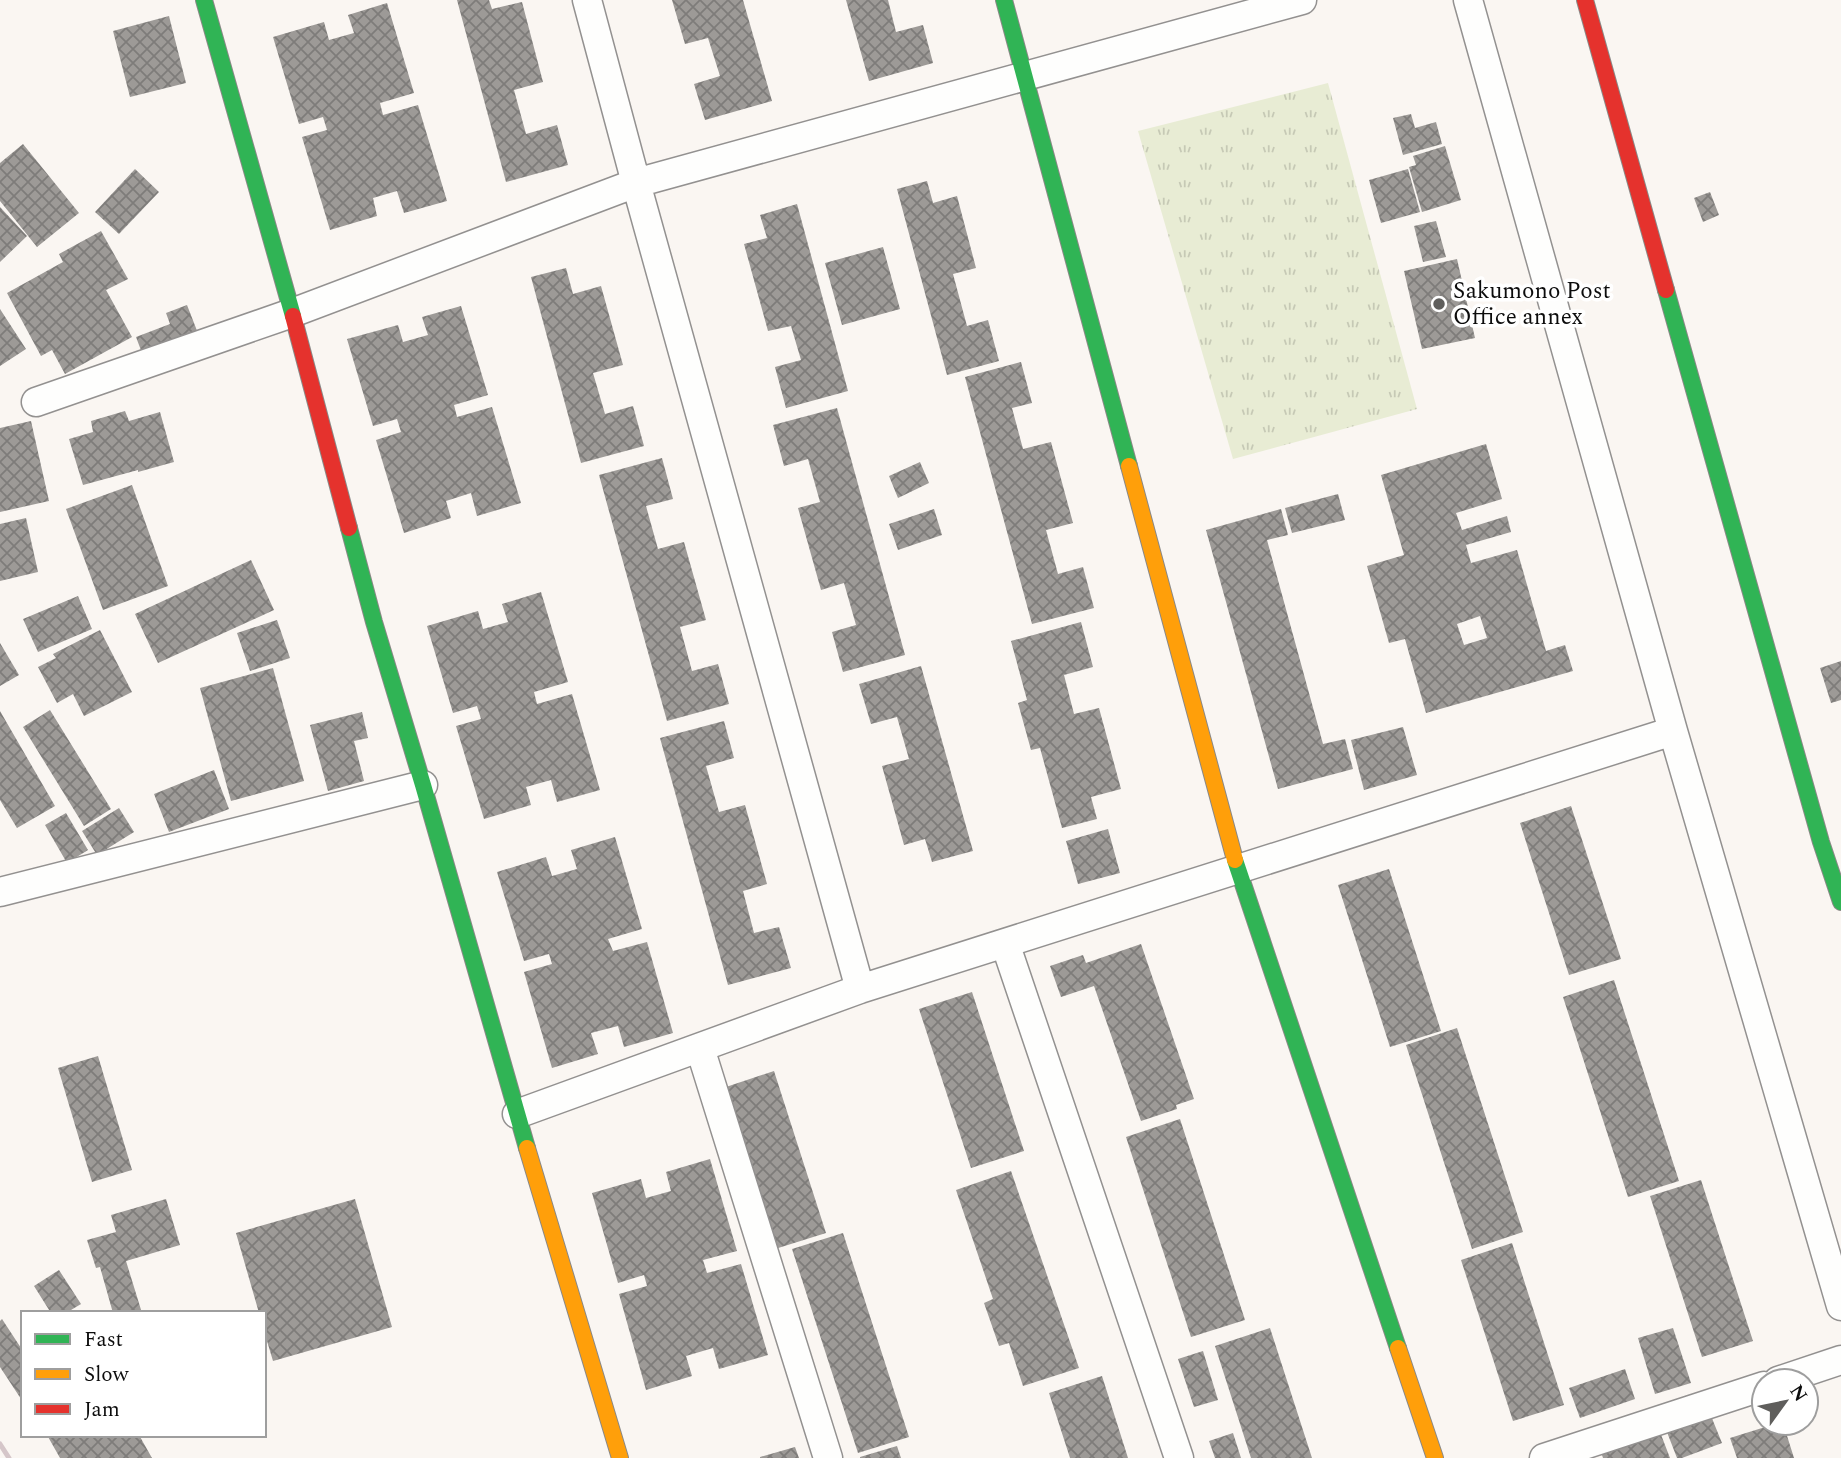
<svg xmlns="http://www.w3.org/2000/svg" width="1841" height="1458" font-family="Spectral,serif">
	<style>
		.grass { fill: url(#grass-tufts) }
		.building { fill: url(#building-cross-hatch); fill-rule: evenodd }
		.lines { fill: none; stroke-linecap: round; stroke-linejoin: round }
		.street-casing { stroke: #939190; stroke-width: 31 }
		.fast-casing { stroke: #8a8886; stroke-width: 18 }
		.slow-casing { stroke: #8a8886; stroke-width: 18 }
		.jam-casing { stroke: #8a8886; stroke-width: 18 }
		.street { stroke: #fefefd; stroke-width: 28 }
		.fast { stroke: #30b455; stroke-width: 16 }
		.slow { stroke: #ff9f0a; stroke-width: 16 }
		.jam { stroke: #e5322d; stroke-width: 16 }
		.rail { stroke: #d5c6c9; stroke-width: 5 }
		.poi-dot { fill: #5f5e5c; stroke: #fff; stroke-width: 2.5 }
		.labels { text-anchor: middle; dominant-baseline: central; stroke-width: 7; stroke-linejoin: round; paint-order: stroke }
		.poi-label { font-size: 23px; fill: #0c0c0c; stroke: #fff; text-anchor: start }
	</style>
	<defs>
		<pattern id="grass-tufts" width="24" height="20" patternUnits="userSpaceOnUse" patternTransform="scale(1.75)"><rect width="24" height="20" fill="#e8ecd4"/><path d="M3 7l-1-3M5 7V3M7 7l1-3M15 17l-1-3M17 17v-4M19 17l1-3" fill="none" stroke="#c6c9b5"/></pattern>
		<pattern id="building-cross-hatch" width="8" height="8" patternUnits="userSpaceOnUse" patternTransform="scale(1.75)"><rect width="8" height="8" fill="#9d9a97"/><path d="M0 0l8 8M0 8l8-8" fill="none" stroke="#7e7c7a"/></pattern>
	</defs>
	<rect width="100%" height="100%" fill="#faf6f2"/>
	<path class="grass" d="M1328,83L1417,409L1233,459L1138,131Z"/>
	<path class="building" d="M457,0H489L492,9L522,2L543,82L514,90L526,134L557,125L568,165L506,182Z
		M672,0H743L772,101L705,120L694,84L720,76L708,38L685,44Z
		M846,0H888L896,32L923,25L933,63L869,81Z
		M387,3L414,93L380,103L383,115L418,105L447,201L404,213L397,191L373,198L377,216L330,230L302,137L327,130L323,117L299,124L273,37L324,22L329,40L354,33L348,15Z
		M169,16L186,83L130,97L113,31Z
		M1411,114L1415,128L1436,122L1442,144L1403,155L1393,118Z
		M23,144L79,213L37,247L0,201V163Z
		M1445,146L1461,200L1422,212L1409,167L1416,165L1413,156Z
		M135,169L159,192L119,234L95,212Z
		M1408,169L1420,212L1381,223L1369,180Z
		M927,181L933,203L957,196L976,268L953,274L967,326L988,320L999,361L947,375L897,189Z
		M1710,192L1719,215L1703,222L1694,198Z
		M797,204L848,391L786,408L775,367L801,360L791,326L768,331L744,244L767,238L760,215Z
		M0,207L27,236L0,262Z
		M1436,221L1446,257L1423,262L1414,226Z
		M101,231L128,279L106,290L132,337L65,374L52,350L41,356L7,293L63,262L59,254Z
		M883,247L900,309L842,325L825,263Z
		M1457,259L1475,338L1422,349L1404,271Z
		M566,268L573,294L601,286L623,365L593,373L605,414L633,406L644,446L581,463L531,277Z
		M187,305L201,341L145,361L136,337L170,324L166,313Z
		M461,306L488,395L454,405L457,417L492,407L521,503L477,516L471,493L446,501L451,518L404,533L376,440L401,432L397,419L373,426L347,339L398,325L403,342L428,335L422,317Z
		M0,309L26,349L0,366Z
		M1021,362L1032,403L1012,408L1023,449L1051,442L1073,523L1046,530L1058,574L1083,567L1094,608L1032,624L965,377Z
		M837,408L905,655L843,672L832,632L856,625L844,583L821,590L798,508L820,502L808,459L784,466L773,425Z
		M125,411L129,421L160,412L174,462L138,472V470L83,485L69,439L93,432L91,421Z
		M31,421L49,501L0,512V428Z
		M1486,444L1502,499L1456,513L1462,530L1507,516L1511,532L1466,545L1471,563L1517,550L1546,651L1565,645L1573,671L1426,713L1405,639L1389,643L1367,566L1404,555L1381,475ZM1480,616L1487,638L1464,645L1457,624Z
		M662,458L673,499L646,506L658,549L684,542L706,620L680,627L692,671L718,664L729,704L667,721L599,475Z
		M920,462L929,483L898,498L889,476Z
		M132,485L168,586L103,610L66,509Z
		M1338,494L1345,520L1292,533L1285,508Z
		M934,509L942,535L898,550L889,524Z
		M1281,509L1288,535L1267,540L1323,744L1345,739L1353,769L1278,789L1206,530Z
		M26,518L38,572L0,581V524Z
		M251,560L274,610L158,663L135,614Z
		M541,592L568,682L534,692L537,704L572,694L600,790L557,802L551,780L526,787L531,805L484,819L456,726L481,719L477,706L453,713L427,626L478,611L483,629L508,622L502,604Z
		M78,596L92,629L38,652L23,619Z
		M277,620L290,658L250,671L237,633Z
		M1081,622L1093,667L1064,675L1074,714L1099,708L1121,789L1091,797L1097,819L1062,828L1040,748L1031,750L1018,703L1027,700L1011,641Z
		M100,630L132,692L84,716L73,694L57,703L38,667L56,658L53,654Z
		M0,643L19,675L0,686Z
		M1841,661V700L1831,703L1820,668Z
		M921,666L973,851L932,862L925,839L904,845L882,766L909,759L897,717L871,724L859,684Z
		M273,668L304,781L231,801L200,688Z
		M50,710L111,809L84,826L23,727Z
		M0,711L55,806L17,828L0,800Z
		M362,712L368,738L354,741L364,781L328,791L310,725Z
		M724,721L734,758L706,766L719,812L745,805L767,884L743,891L754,933L779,927L791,968L728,985L660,738Z
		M1403,727L1417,775L1364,790L1351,740Z
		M214,770L229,809L169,832L154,794Z
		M1571,806L1621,959L1569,975L1520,823Z
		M119,808L134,832L97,855L82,831Z
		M66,813L88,850L67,863L45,825Z
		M1108,829L1120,873L1078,884L1066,841Z
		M615,837L642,929L608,939L613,951L647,942L673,1033L624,1047L618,1026L591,1033L598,1054L552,1068L524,972L552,964L549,954L524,961L497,872L546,857L552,876L577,869L571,850Z
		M1389,869L1441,1031L1390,1047L1338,885Z
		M1141,944L1194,1099L1176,1105L1177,1109L1141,1121L1094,986L1061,997L1050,966L1083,955L1086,963Z
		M1614,980L1679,1181L1628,1197L1563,997Z
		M972,992L1024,1151L971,1168L919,1009Z
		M1457,1028L1523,1232L1472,1249L1406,1045Z
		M98,1056L132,1170L92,1182L58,1068Z
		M774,1071L826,1233L775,1249L723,1088Z
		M1180,1119L1245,1320L1191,1337L1126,1137Z
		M710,1159L737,1251L703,1260L707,1273L741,1264L768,1355L719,1369L713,1348L686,1356L692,1376L646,1390L619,1294L647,1286L644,1275L618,1283L592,1193L641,1179L646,1198L671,1191L666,1172Z
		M1011,1171L1079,1368L1023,1386L1009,1343L999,1346L984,1303L993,1299L956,1190Z
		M1701,1180L1753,1341L1702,1357L1650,1196Z
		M166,1199L180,1245L126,1261L142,1313H113L100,1267L96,1268L87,1240L116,1232L111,1215Z
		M355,1199L392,1327L273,1361L264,1331V1313H259L236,1233Z
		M843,1233L909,1437L858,1453L792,1249Z
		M1512,1243L1564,1405L1513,1421L1461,1260Z
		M59,1270L81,1304L66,1313H51L34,1286Z
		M2,1319L23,1351V1402L0,1367V1321Z
		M1270,1328L1312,1458H1251L1215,1346Z
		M1673,1328L1691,1383L1655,1394L1638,1338Z
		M1203,1351L1218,1400L1194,1407L1178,1359Z
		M1625,1369L1635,1399L1580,1418L1569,1388Z
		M1102,1376L1128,1458H1070L1049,1393Z
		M1709,1411L1722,1443L1682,1458H1677L1665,1427Z
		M1778,1423H1783L1794,1458H1737L1730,1438Z
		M1660,1432L1670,1458H1603L1601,1452Z
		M1233,1433L1241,1458H1215L1209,1441Z
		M47,1435H139L152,1458H60Z
		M897,1446L901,1458H860V1457Z
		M795,1447L799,1458H760V1457Z"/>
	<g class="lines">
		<defs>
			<path id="street" d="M587,0L636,183L860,989
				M1468,0L1673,731L1841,1306
				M36,402L292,313L636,183L1302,0
				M0,892L423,785
				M1005,943L1179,1458
				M700,1048L828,1458
				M517,1114L860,989L1673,731
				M1778,1381L1841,1360
				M1544,1458L1764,1386"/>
			<path id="fast" d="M204,0L293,316
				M1004,0L1129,466
				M1666,290L1821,842L1841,902
				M349,528L374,622L423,785L527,1148
				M1235,860L1398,1348"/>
			<path id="slow" d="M1129,466L1235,860
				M527,1148L620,1458
				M1398,1348L1435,1458"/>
			<path id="jam" d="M1585,0L1666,290
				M293,316L349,528"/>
		</defs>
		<use href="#street" class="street-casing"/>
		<use href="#fast" class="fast-casing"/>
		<use href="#slow" class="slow-casing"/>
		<use href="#jam" class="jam-casing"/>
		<use href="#street" class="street"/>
		<use href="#fast" class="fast"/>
		<use href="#slow" class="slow"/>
		<use href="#jam" class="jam"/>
		<path class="rail" d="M0,1444L9,1458"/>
	</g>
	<circle class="poi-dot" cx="1439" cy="304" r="7"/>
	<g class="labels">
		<g class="poi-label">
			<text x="1453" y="291">Sakumono Post<tspan x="1453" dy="26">Office annex</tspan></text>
		</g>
	</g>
	<rect x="21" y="1311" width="245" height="126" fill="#ffffff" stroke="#9e9e9e" stroke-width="2"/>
	<rect x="35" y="1334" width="35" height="10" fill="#30b455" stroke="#9e9e9e" stroke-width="2"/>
	<text x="84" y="1346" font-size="21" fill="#0c0c0c">Fast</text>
	<rect x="35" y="1369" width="35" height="10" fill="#ff9f0a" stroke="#9e9e9e" stroke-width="2"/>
	<text x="84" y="1381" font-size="21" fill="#0c0c0c">Slow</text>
	<rect x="35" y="1404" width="35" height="10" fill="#e5322d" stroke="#9e9e9e" stroke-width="2"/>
	<text x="84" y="1416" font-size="21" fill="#0c0c0c">Jam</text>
	<g transform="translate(1785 1402) rotate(57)"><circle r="33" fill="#ffffff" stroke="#9e9e9e" stroke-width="2"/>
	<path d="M0-5L12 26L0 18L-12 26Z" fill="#5f5e5c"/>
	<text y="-10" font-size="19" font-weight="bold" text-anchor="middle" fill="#0c0c0c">N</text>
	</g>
</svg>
